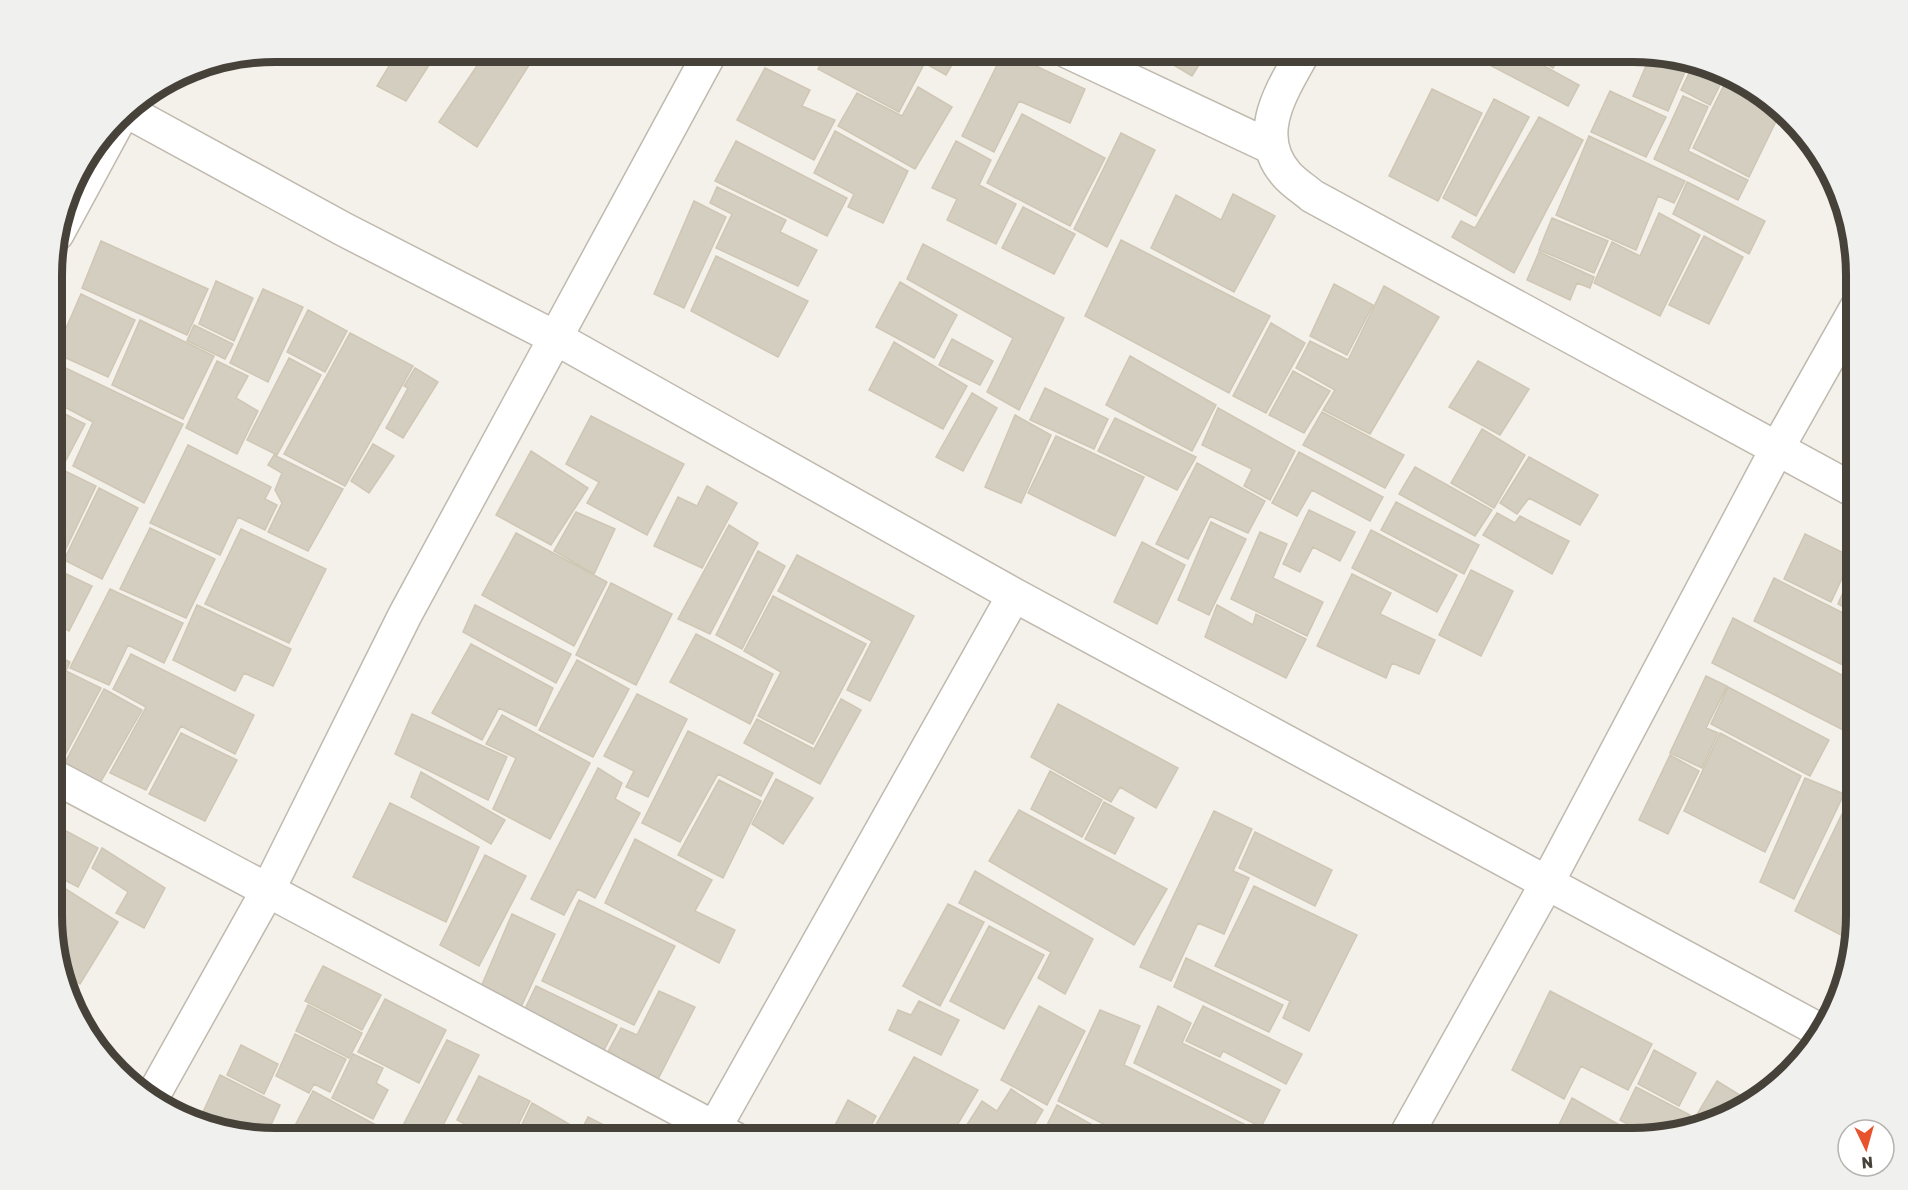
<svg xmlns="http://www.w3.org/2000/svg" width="1908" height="1190" font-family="Rubik,sans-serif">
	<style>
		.building { fill: #d4cec1; stroke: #cfc6b4; stroke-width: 1.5 }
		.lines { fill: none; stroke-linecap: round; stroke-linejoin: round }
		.minor-casing { stroke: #bfb9ae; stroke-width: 36 }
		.minor { stroke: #fff; stroke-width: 33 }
		.rim { fill: none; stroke: #474239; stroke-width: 8 }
	</style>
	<rect width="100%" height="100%" fill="#f4f1ea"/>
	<path class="building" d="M398,51H438L406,101L377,86Z
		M487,51H538L477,147L439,122Z
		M789,51H822L814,64Z
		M828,51H895L923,66L899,112L818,69Z
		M903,51H960L946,75Z
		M1004,51L1085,89L1070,123L1019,101L994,152L962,136Z
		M1150,51H1208L1192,76Z
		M1463,51H1517L1579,85L1568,106Z
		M1523,51H1563L1553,68Z
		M1651,54L1690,60L1668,111L1633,96Z
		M1695,61L1726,73L1710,105L1681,90Z
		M765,68L810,90L802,106L835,120L814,160L737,120Z
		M1729,75L1757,89L1780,113L1749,177L1693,148Z
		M918,87L952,107L915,169L838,126L857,93L902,116Z
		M1432,89L1482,113L1438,201L1389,176Z
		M1610,91L1666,117L1646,157L1591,132Z
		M1683,96L1708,107L1688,151L1748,180L1738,200L1654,159Z
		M1494,99L1529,117L1476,216L1443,198Z
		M1022,114L1105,158L1070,226L987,183Z
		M1539,117L1583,140L1514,273L1452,237L1461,221L1475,228Z
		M835,131L908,171L883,223L848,207L854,194L814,173Z
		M1121,133L1155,150L1107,247L1074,229Z
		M1589,136L1685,181L1674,203L1658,196L1636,250L1556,215Z
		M736,141L847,198L827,236L715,181Z
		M956,141L991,160L979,185L1016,204L996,244L947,220L957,199L932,188Z
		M1687,182L1765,221L1749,254L1673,214Z
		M717,187L786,220L780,232L817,250L798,286L716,248L732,214L710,203Z
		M1233,194L1275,216L1234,292L1151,248L1176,195L1221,220Z
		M694,201L726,217L684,308L654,294Z
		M1023,207L1075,234L1054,274L1002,248Z
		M1659,213L1700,235L1660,316L1594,283L1612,242L1640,256Z
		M1552,218L1608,241L1594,273L1539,250Z
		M1704,236L1743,257L1709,324L1669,305Z
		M1121,240L1270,316L1229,393L1085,316Z
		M101,241L208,289L187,335L82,288Z
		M923,244L1064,318L1019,410L987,392L1013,338L907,279Z
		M1539,252L1594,277L1590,288L1577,283L1570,300L1527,280Z
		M716,256L808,301L778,357L691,311Z
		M216,281L253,298L234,341L199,324Z
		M900,282L957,315L934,358L876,327Z
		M1334,284L1373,305L1347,355L1310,336Z
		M1384,286L1439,317L1370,434L1323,410L1335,390L1296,368L1310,341L1348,360Z
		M263,289L303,307L268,382L230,363Z
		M81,294L135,320L108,377L55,353Z
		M308,310L347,331L325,372L287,352Z
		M140,320L214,356L183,419L112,385Z
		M1271,323L1305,343L1266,413L1233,396Z
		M194,325L233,344L225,359L187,341Z
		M350,333L413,366L345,486L284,454Z
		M952,339L993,361L980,385L939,365Z
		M894,342L967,386L943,429L869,390Z
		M1130,356L1216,405L1192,451L1106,405Z
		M289,358L321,375L277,455L247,440Z
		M217,361L248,376L236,398L258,411L237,454L186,428Z
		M1478,361L1529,389L1500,435L1449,407Z
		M53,362L183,424L144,503L73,466L93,422L53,401Z
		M415,368L438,382L403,438L386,428L408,388L404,386Z
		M1293,371L1330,391L1304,433L1269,415Z
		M1045,388L1108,419L1094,449L1030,420Z
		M972,393L997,408L963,471L936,457Z
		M53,408L85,424L53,485Z
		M1218,408L1295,451L1270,500L1244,486L1252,469L1202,445Z
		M1322,412L1404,455L1385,488L1303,445Z
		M1015,415L1051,435L1021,503L985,487Z
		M591,416L684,464L647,535L587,503L599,482L566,464Z
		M1115,418L1196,457L1177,490L1098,451Z
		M1482,429L1525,455L1494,508L1451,483Z
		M1056,436L1144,477L1115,536L1028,493Z
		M373,444L394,456L369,493L351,481Z
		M188,445L271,487L265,499L277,505L265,530L238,517L220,555L150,523Z
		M531,451L588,488L551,545L496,515Z
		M1299,452L1383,497L1370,521L1312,490L1297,516L1272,503Z
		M274,455L343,489L308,551L268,532L282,503L275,490L282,473L268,465Z
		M1529,457L1598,495L1580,525L1529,498L1517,514L1500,503Z
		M1197,463L1265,501L1248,533L1210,516L1188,559L1156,544Z
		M1415,467L1492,510L1475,536L1399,494Z
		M65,471L96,486L61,559L53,555V493Z
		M707,486L737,503L702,568L654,546L678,497L697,506Z
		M99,488L138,508L102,579L64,560Z
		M1396,502L1479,545L1464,574L1381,530Z
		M1309,510L1355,532L1340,561L1313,547L1300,572L1283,564Z
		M576,512L615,529L594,574L554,551Z
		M1497,513L1515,523L1520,516L1569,541L1552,574L1483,535Z
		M1211,522L1246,539L1209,615L1178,600Z
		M729,525L758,543L710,634L678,619Z
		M150,528L215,559L186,618L120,589Z
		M241,529L326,569L289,643L205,604Z
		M1371,530L1457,575L1437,612L1352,568Z
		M1260,532L1287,544L1273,578L1323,602L1307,636L1231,599Z
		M516,533L607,582L574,646L482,595Z
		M1805,534L1852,557L1831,602L1784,579Z
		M1142,542L1185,565L1157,624L1114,602Z
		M758,551L785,566L742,649L716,635Z
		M797,555L914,616L870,701L847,690L872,641L778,591Z
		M1855,565L1857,566V614L1838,604Z
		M1471,570L1513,591L1481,656L1439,635Z
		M60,571L92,586L69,631L53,622V585Z
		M1352,574L1391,593L1380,614L1435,640L1419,674L1392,663L1386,678L1317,646Z
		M1774,578L1857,620V672L1754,621Z
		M611,583L672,614L636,685L576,655Z
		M110,589L183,623L164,663L128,645L109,685L70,668Z
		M773,596L866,644L813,744L758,716L781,672L744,651Z
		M197,605L291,649L273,686L244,673L235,691L173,660Z
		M475,605L571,654L556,683L463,632Z
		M1217,605L1253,625L1256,614L1306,639L1286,678L1205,637Z
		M1733,618L1857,683V737L1712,663Z
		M696,634L773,674L750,724L670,682Z
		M471,644L553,688L536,726L499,708L482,740L432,713Z
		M131,654L254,715L235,754L181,726L146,790L110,773L146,707L113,689Z
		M56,655L70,662L66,671L101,688L63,759L53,754V662Z
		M577,660L629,689L593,757L539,730Z
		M1706,676L1727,686L1706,728L1718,733L1702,768L1670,753Z
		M1728,687L1829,740L1810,776L1711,724Z
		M104,689L142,710L96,790L61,770Z
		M637,694L687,719L648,797L626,787L634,771L604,756Z
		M841,699L861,710L820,784L744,743L757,719L814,749Z
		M1058,704L1178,768L1156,808L1120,787L1111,802L1031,757Z
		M412,714L507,757L488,800L395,754Z
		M502,715L590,763L550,839L493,809L516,758L486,744Z
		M688,731L773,773L761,796L718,774L680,842L642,823Z
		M181,733L237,760L205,821L149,794Z
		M1720,733L1801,776L1765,852L1684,811Z
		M1670,755L1699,771L1668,834L1639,820Z
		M598,768L622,783L615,799L640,813L595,898L578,889L564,915L531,899Z
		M1050,771L1102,800L1082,837L1031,809Z
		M421,772L505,820L491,844L411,797Z
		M1805,778L1844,794L1794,899L1760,882Z
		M776,779L813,798L783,844L752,824Z
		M719,780L761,801L723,878L678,855Z
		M1857,783V929L1854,942L1795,911Z
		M1104,802L1134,818L1115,854L1085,839Z
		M390,803L479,847L446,922L353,877Z
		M1019,810L1167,889L1134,945L989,861Z
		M1214,811L1252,829L1233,871L1249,878L1224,934L1198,923L1171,981L1140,967Z
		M53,824L98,848L78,887L53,874Z
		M1255,832L1332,870L1315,906L1239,868Z
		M635,839L712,880L695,911L735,930L719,963L605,903Z
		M102,848L165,888L144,928L116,913L128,892L92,868Z
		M485,855L526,876L479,966L440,945Z
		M975,871L1093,939L1065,994L1038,978L1051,952L959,903Z
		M53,881L118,922L80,984L64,974L53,944Z
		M1254,886L1357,935L1309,1031L1283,1018L1290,1001L1215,966Z
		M579,900L675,946L634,1025L542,981Z
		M948,904L984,922L940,1006L903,986Z
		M512,914L555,934L521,1007L481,987Z
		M989,926L1044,955L1004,1029L950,1001Z
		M1186,958L1283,1005L1269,1032L1174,987Z
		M323,966L381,995L362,1030L305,1001Z
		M536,986L617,1025L602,1054L522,1015Z
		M659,991L695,1007L657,1081L605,1057L621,1028L637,1035Z
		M1550,991L1652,1044L1628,1090L1581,1066L1564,1099L1512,1070Z
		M385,999L446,1030L419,1083L358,1052Z
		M919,1001L959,1020L941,1055L889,1030L898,1010L911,1015Z
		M308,1005L362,1033L349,1058L296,1031Z
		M1039,1006L1085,1031L1047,1105L1001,1080Z
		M1158,1006L1191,1023L1182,1043L1280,1090L1261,1127L1134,1063Z
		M1203,1006L1302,1054L1286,1084L1223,1051L1220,1057L1186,1041Z
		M1100,1010L1140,1026L1124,1065L1254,1129L1248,1139H1133L1058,1101Z
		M295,1034L346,1059L330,1092L314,1084L309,1093L276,1076Z
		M447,1040L479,1055L436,1139H396Z
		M241,1045L278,1064L264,1094L227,1075Z
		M1654,1050L1696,1073L1679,1106L1638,1084Z
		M353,1054L383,1068L376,1083L388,1090L373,1119L332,1098Z
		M914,1057L978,1090L949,1139H939L928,1133L924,1139H868Z
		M220,1075L280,1105L265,1138L217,1131L198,1123Z
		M479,1076L530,1101L511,1139H494L457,1120Z
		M1717,1081L1743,1097L1733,1113L1690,1126Z
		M1636,1087L1690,1115L1682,1128L1651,1137L1620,1120Z
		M1011,1089L1043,1110L1026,1139H958L982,1101L997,1111Z
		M313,1091L391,1133L388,1139H288Z
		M1572,1098L1644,1139L1553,1137Z
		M1746,1098L1753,1101L1745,1109L1737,1111Z
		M848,1100L876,1116L864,1139H828Z
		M532,1103L578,1129L573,1139H525L517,1135Z
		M1057,1105L1098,1128L1093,1139H1040Z
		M588,1117L624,1135L622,1139H577Z
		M444,1130L460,1139H440Z"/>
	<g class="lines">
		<defs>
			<path id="minor" d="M1067,51L1271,147
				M1304,51C1283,89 1251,135 1287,175C1294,183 1304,189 1312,196L1857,492
				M125,110L345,230L554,337L1014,595L1823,1032
				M57,234L123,112
				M53,776L735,1139
				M150,1101L268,890L405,615L711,51
				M715,1127L1014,595
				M1404,1139L1547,883L1778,447L1857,307"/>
		</defs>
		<use href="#minor" class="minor-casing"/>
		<use href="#minor" class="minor"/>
	</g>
	<path d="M0 0H1908V1190H0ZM275 62H1633A213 213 0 0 1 1846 275V915A213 213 0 0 1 1633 1128H275A213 213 0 0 1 62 915V275A213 213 0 0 1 275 62Z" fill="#f0f0ef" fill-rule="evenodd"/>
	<path class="rim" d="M275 62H1633A213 213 0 0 1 1846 275V915A213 213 0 0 1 1633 1128H275A213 213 0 0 1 62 915V275A213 213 0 0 1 275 62Z"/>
	<g transform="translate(1866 1148) rotate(175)"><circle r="28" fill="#ffffff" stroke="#b5b3b0" stroke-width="1.5"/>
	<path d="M0-4.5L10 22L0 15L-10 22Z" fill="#e8532e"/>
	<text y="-9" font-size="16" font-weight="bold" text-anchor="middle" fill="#474239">N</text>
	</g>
</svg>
